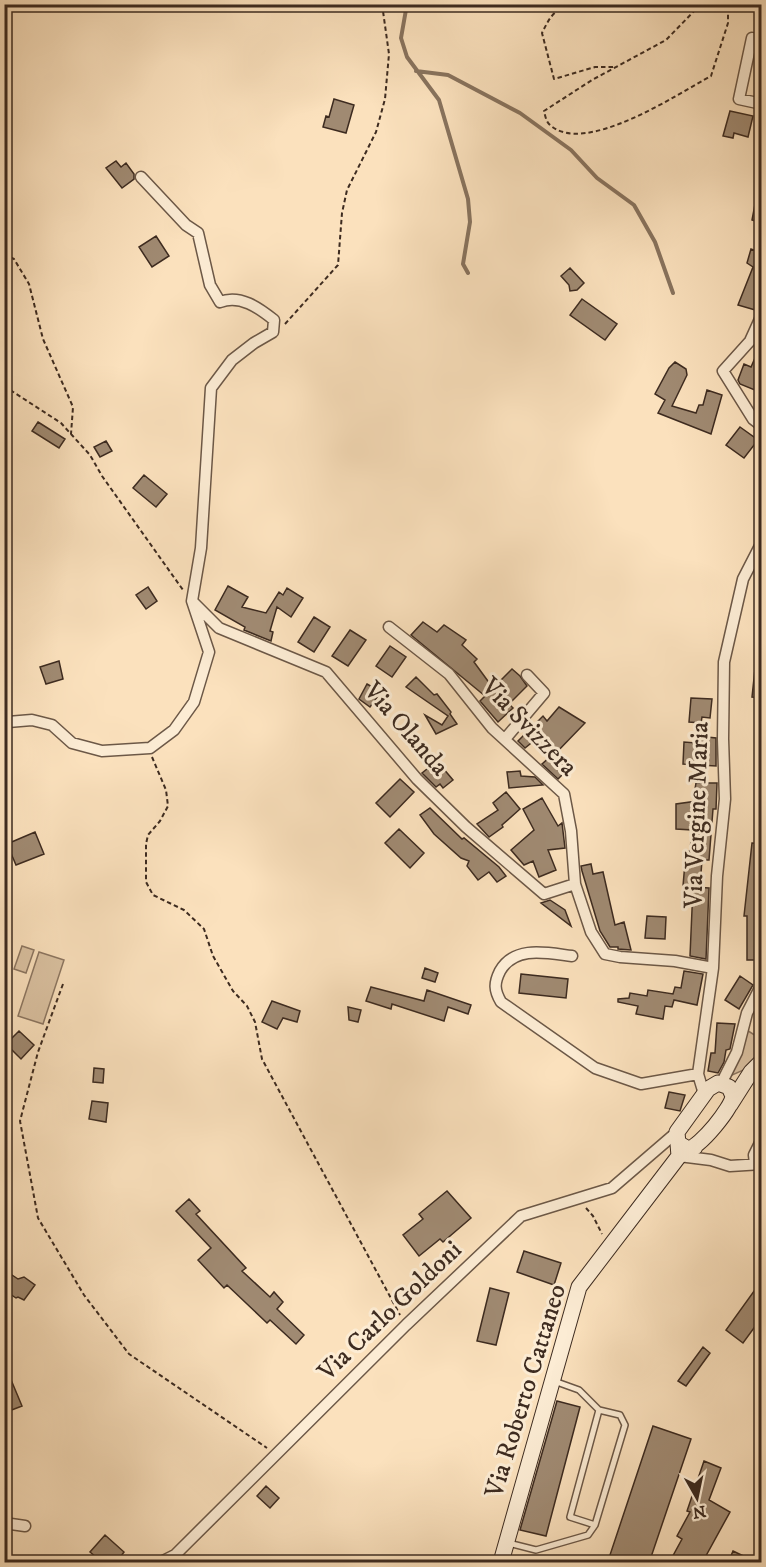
<svg xmlns="http://www.w3.org/2000/svg" width="766" height="1567" font-family="'IM FELL DW Pica',serif">
	<style>
		.green { fill: #dbc2a2; stroke: #8c7661; stroke-width: 1.5 }
		.lines { fill: none; stroke-linecap: round; stroke-linejoin: round }
		.stream { stroke: #88735e; stroke-width: 4 }
		.building { fill: #a08a72; stroke: #3d2b20; stroke-width: 1.5 }
		.lane-casing { stroke: #6c5847; stroke-width: 8 }
		.street-casing { stroke: #6c5847; stroke-width: 13 }
		.secondary-casing { stroke: #3d2b20; stroke-width: 17 }
		.path { stroke: #3d2b20; stroke-width: 2; stroke-dasharray: 4.5 3; stroke-linecap: butt }
		.lane { stroke: #fcecd4; stroke-width: 5 }
		.street { stroke: #fcecd4; stroke-width: 10 }
		.secondary { stroke: #fcecd4; stroke-width: 15 }
		.labels { text-anchor: middle; dominant-baseline: central; stroke-width: 6; stroke-linejoin: round; paint-order: stroke }
		.street-label { font-size: 26px; fill: #3d2b20; stroke: #fcecd4 }
	</style>
	<rect width="100%" height="100%" fill="#fbe1bd"/>
	<filter id="stains"><feTurbulence type="fractalNoise" baseFrequency=".00333" numOctaves="4"/><feColorMatrix values="0 0 0 0 .2 0 0 0 0 .09 0 0 0 0 .02 0 0 0 .5 -.17"/></filter>
	<radialGradient id="worn" r=".72"><stop offset=".6" stop-color="#630" stop-opacity="0"/><stop offset="1" stop-color="#630" stop-opacity=".3"/></radialGradient>
	<path class="green" d="M22,946L34,950L26,973L14,969Z
		M39,952L64,960L43,1024L18,1016Z
		M745,1029L761,1039V1058L755,1065L730,1076Z"/>
	<g class="lines">
		<path class="stream" d="M407,4L401,38L407,57L439,100L468,199L470,222L463,264L468,273
			M416,71L448,75L520,113L571,150L597,178L634,205L655,242L673,293"/>
	</g>
	<path class="building" d="M334,99L354,105L346,133L323,127L326,116L329,117Z
		M730,111L753,116L748,137L734,133L733,138L723,136Z
		M116,161L121,167L126,163L134,174V179L122,188L106,168Z
		M757,194H762V223L752,220Z
		M156,236L169,256L152,267L139,247Z
		M762,248V312L738,305L753,267L747,263L751,249L759,252Z
		M570,268L584,283L577,290L570,291L569,285L561,276Z
		M582,299L617,324L605,340L570,315Z
		M762,342V393L740,384L738,380L744,364L751,367Z
		M675,362L686,369L687,375L672,406L696,413L699,405H703L707,390L722,395L711,434L658,413L665,400L655,394L669,368Z
		M38,422L65,439L59,448L32,431Z
		M740,427L758,440L744,458L726,445Z
		M106,441L112,451L100,457L94,447Z
		M144,475L167,494L156,507L133,488Z
		M228,586L248,597L242,607L266,613L279,592L283,595L287,588L303,598L291,617L277,607L270,631L273,632L271,641L244,630L245,627L215,610Z
		M148,587L157,601L146,609L136,595Z
		M314,617L330,627L314,652L298,642Z
		M423,622L437,632L444,625L466,640L462,645L477,659L474,662L493,688L512,669L520,676L527,686L509,704L513,708L498,722L480,701L485,696L411,635Z
		M350,630L366,640L348,666L332,656Z
		M390,646L406,657L392,677L376,666Z
		M59,661L63,679L46,684L40,667Z
		M755,669H762V698L752,697Z
		M416,677L434,695L437,694L451,712L450,714L457,724L436,734L425,715L442,725L448,716L406,687Z
		M367,684L381,692L370,707L359,699Z
		M691,698L712,699L710,718L702,717L701,723L689,722Z
		M559,707L585,723L555,754L569,768L558,779L542,764L552,755L535,740L525,748L518,741L543,716L547,721Z
		M697,736L716,738V766L683,764L684,742L696,743Z
		M437,761L453,780L443,788L440,784L436,787L422,773Z
		M520,771L521,776L535,777L543,785L509,788L507,772Z
		M400,779L414,792L390,817L376,803Z
		M696,783H717L716,809H713L709,860H702L700,887L683,886L686,851H690L692,830L676,829V804L697,801L695,789Z
		M506,792L520,809L502,825L503,827L489,837L477,824L498,810L493,803Z
		M542,798L558,826L562,823L565,848L548,850L556,870L539,877L533,861L524,865L511,850L534,830L523,809Z
		M430,808L462,839L464,838L499,867L506,876L497,882L489,872L478,880L467,866L469,861L461,858L434,834L420,815Z
		M399,829L424,853L410,868L385,843Z
		M35,832L44,854L16,865L7,844Z
		M752,843L762,844V960H747V916H744Z
		M591,864L593,874L603,872L615,925L624,922L631,950L618,949V947H610L600,931L582,871L581,866Z
		M693,887L709,888L706,959L690,956Z
		M550,900L565,910L571,926L541,903Z
		M647,916L666,917L665,939L645,938Z
		M425,968L438,973L435,982L422,978Z
		M684,971L703,974L697,1005L674,1000L672,1007L665,1006L663,1019L636,1014L638,1006L618,1002V999L629,998L630,993L647,996L648,990L673,994L675,987L681,988Z
		M521,974L568,979L566,998L519,993Z
		M740,976L753,985L739,1009L725,1000Z
		M371,987L424,1001L427,990L471,1005L468,1014L448,1007L444,1021L392,1004L391,1009L366,1001Z
		M272,1001L300,1011L297,1022L283,1018L277,1029L262,1022Z
		M348,1007L361,1010L358,1022L349,1020Z
		M717,1023L735,1024L730,1049L726,1050L724,1062L718,1073L708,1071L711,1053H715Z
		M19,1031L34,1045L21,1059L6,1044Z
		M94,1068L104,1069L103,1083L93,1082Z
		M669,1092L685,1095L680,1111L665,1108Z
		M92,1101L108,1103L106,1122L89,1119Z
		M447,1191L471,1218L443,1242L440,1239L419,1256L403,1235L423,1219L419,1214Z
		M189,1199L200,1211L196,1214L246,1268L242,1271L270,1297L274,1292L283,1302L277,1309L304,1335L296,1344L270,1320L267,1323L227,1285L224,1288L198,1260L211,1248L176,1211Z
		M524,1251L561,1263L554,1285L517,1272Z
		M9,1273L18,1279L24,1277L35,1285L24,1300L18,1297L16,1298L4,1290V1279Z
		M762,1280V1317L743,1343L726,1330Z
		M490,1288L509,1293L496,1345L477,1341Z
		M703,1347L710,1353L686,1386L678,1381Z
		M4,1363L22,1406L4,1413Z
		M557,1401L580,1407L546,1536L520,1530Z
		M653,1426L691,1439L649,1563H623L609,1558Z
		M704,1461L721,1468L709,1500L730,1512L702,1563H669L682,1539L677,1536L690,1512L687,1511Z
		M266,1486L279,1498L270,1508L257,1496Z
		M105,1535L124,1552L121,1556L126,1563H103L90,1552Z
		M733,1551L758,1563H728Z"/>
	<g class="lines">
		<defs>
			<path id="lane" d="M554,1381L579,1390L599,1410
				M508,1543L536,1550L588,1535L595,1525L625,1425L620,1415L599,1410L570,1517L595,1525"/>
			<path id="street" d="M752,38L739,99L762,104
				M760,319L750,341L723,371L753,419L762,426
				M194,603L219,628L326,672L417,779L466,827L544,894L575,884
				M389,627L449,674L492,728L564,794L571,831L575,884L591,932L605,954L620,957L675,961L713,968
				M4,725L8,722L32,720L52,725L72,743L102,751L150,748L174,730L194,702L209,652L192,601L201,548L211,388L232,360L254,343L273,332L274,320C259,308 240,294 220,302L210,285L198,233L186,225L141,177
				M505,739L544,693L527,675
				M572,956C547,953 515,945 500,971C494,983 494,990 501,1002L595,1068L641,1084L698,1074
				M721,1084L737,1052L747,1013L762,984
				M704,1094L698,1074L713,968L717,876L725,799L723,739L724,662L743,579L762,542
				M679,1156L711,1160L730,1166L762,1164
				M755,1164L754,1155L762,1139
				M4,1523L25,1526
				M161,1562L175,1555L406,1325L521,1216L612,1188L677,1132"/>
			<path id="secondary" d="M730,1105L751,1072L762,1061
				M678,1143L688,1149C700,1147 732,1108 733,1096L729,1087L718,1083L708,1089L677,1132L679,1156
				M501,1562L579,1287L679,1156L695,1147"/>
		</defs>
		<use href="#lane" class="lane-casing"/>
		<use href="#street" class="street-casing"/>
		<use href="#secondary" class="secondary-casing"/>
		<path class="path" d="M575,4C554,9 551,15 542,33L554,79L595,67H613
			M701,4L666,40L592,80L544,111C545,115 546,121 549,124C583,158 679,93 711,76L728,23V4
			M4,254L14,259L29,284L43,339L73,407L71,434
			M285,324L338,265L342,213L347,190L376,132L385,99L389,54L382,4
			M4,386L61,423L90,455L102,476L183,590
			M152,757L166,790L168,806L160,821L148,835L146,844V882L153,895L184,910L204,929L213,956L233,991L247,1006L255,1022L262,1059L400,1315
			M63,984L38,1052L20,1121L38,1218L84,1295L129,1354L267,1448
			M586,1208L593,1216L602,1234"/>
		<use href="#lane" class="lane"/>
		<use href="#street" class="street"/>
		<use href="#secondary" class="secondary"/>
	</g>
	<g class="labels">
		<g class="street-label">
			<text transform="translate(529 727) rotate(46)">Via Svizzera</text>
			<text transform="translate(406 729) rotate(49)">Via Olanda</text>
			<text transform="translate(697 815) rotate(-88)">Via Vergine Maria</text>
			<text transform="translate(390 1311) rotate(-44)">Via Carlo Goldoni</text>
			<text transform="translate(526 1391) rotate(-73)">Via Roberto Cattaneo</text>
		</g>
	</g>
	<rect width="766" height="1567" fill="none" stroke="#fbe1bd" stroke-width="24"/>
	<rect x="6" y="6" width="754" height="1555" fill="none" stroke="#3d2b20" stroke-width="3"/>
	<rect x="12" y="12" width="742" height="1543" fill="none" stroke="#3d2b20" stroke-width="1.5"/>
	<g transform="translate(697 1498) rotate(171)" stroke="#fcecd4" stroke-width="4.5" paint-order="stroke">
	<path d="M0-4.5L10 22L0 15L-10 22Z" fill="#3d2b20"/>
	<text y="-9" font-size="16" font-weight="bold" text-anchor="middle" fill="#3d2b20">N</text>
	</g>
	<rect width="100%" height="100%" filter="url(#stains)"/>
	<rect width="100%" height="100%" fill="url(#worn)"/>
</svg>
